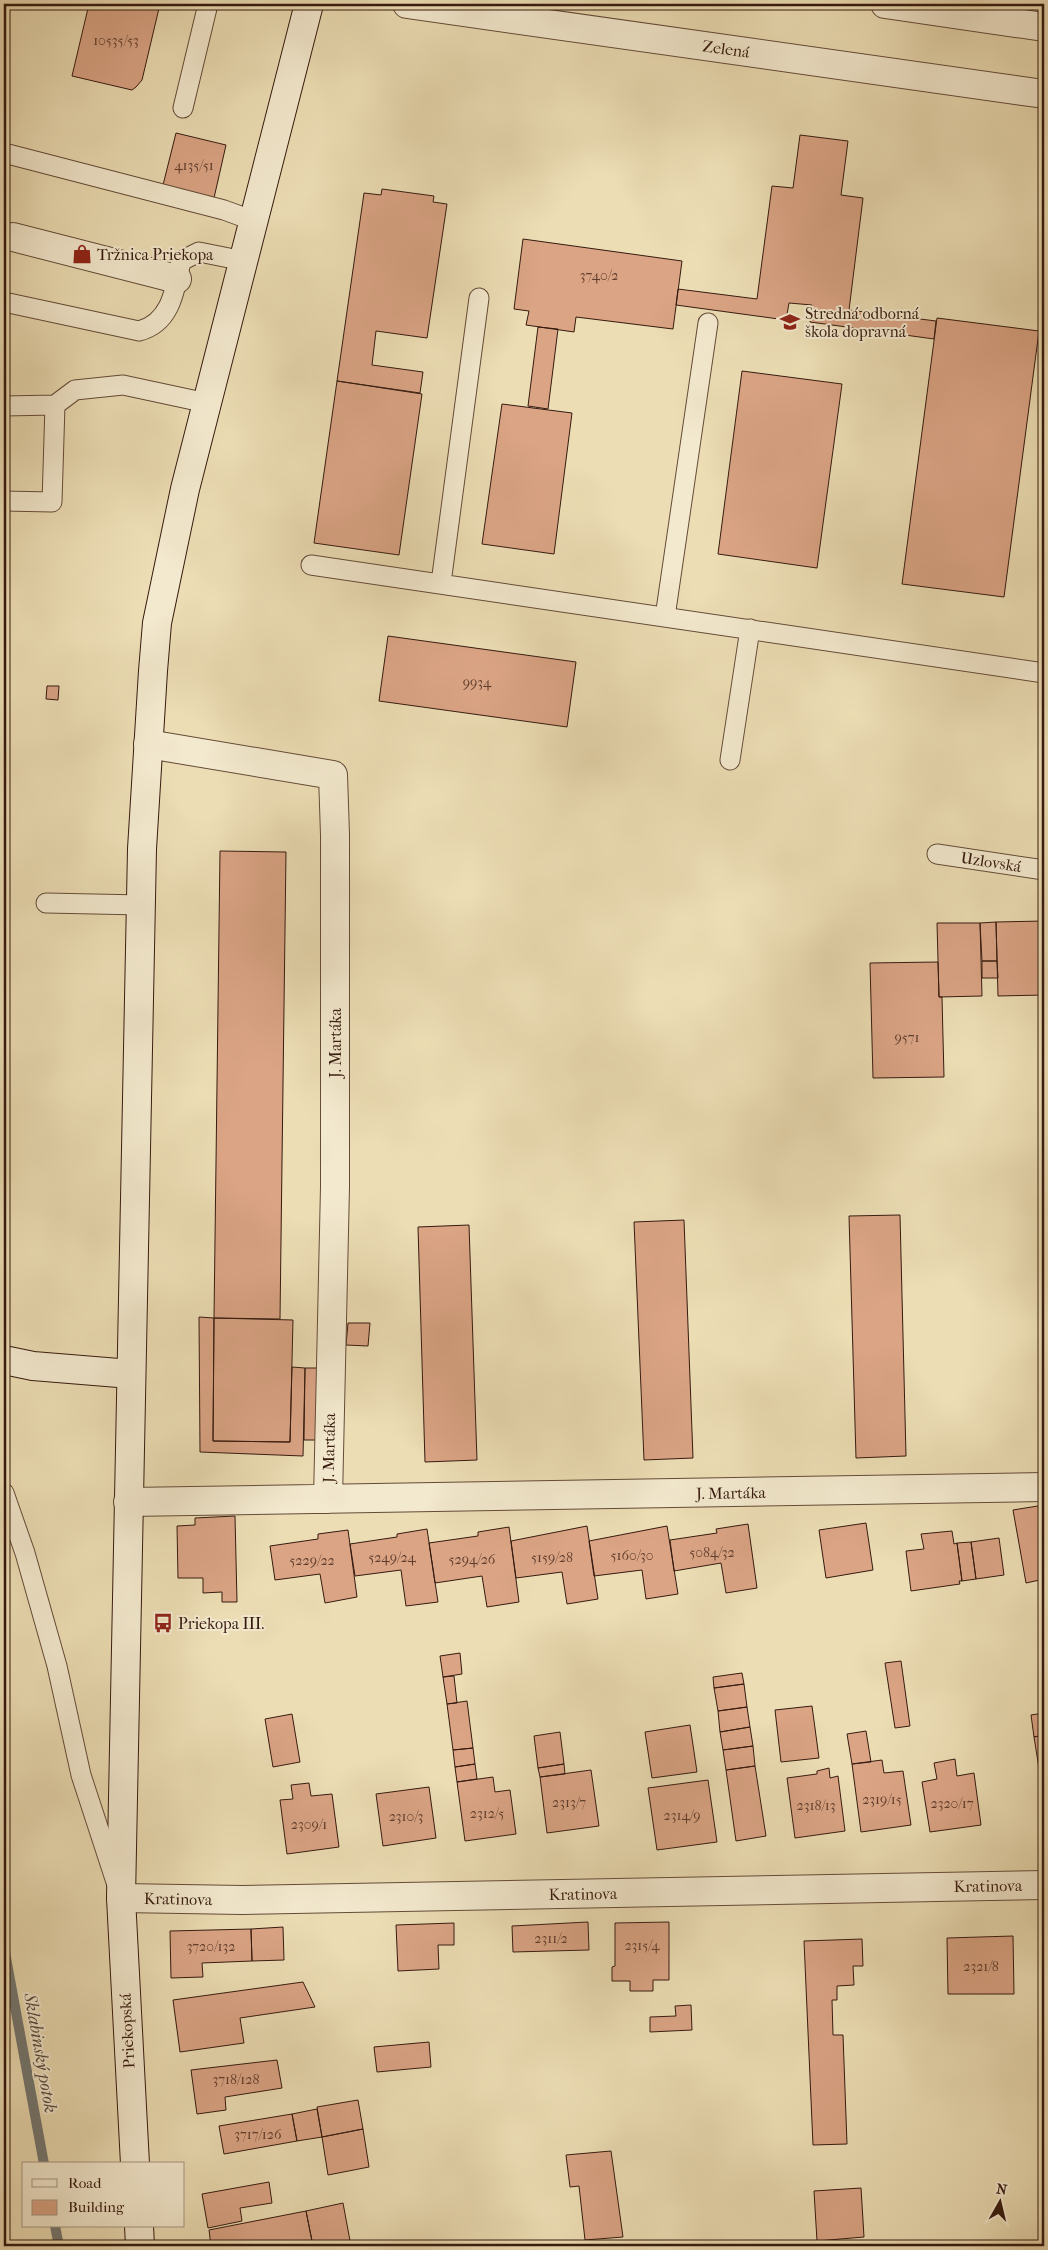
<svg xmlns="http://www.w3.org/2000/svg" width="1048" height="2250" font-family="'IM FELL French Canon',serif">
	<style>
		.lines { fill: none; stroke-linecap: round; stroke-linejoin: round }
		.stream { stroke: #747974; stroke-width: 10 }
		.building { fill: #daa485; stroke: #361a0f }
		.lane-casing { stroke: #644b38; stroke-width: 21 }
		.street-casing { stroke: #644b38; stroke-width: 30 }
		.secondary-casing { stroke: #361a0f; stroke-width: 30 }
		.lane { stroke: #f3e9ce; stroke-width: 19 }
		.street { stroke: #f3e9ce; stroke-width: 28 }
		.secondary { stroke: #f3e9ce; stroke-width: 28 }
		.labels { text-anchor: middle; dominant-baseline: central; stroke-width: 4; stroke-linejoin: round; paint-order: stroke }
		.number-label { font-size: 14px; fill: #5f3c2c }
		.street-label { font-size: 16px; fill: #361a0f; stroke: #f3e9ce }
		.poi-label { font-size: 16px; fill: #361a0f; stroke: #f3e9ce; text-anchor: start }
		.water-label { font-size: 18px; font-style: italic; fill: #554a42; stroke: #f3e9ce }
	</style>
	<rect width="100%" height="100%" fill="#ecddb4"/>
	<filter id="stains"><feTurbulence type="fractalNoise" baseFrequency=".004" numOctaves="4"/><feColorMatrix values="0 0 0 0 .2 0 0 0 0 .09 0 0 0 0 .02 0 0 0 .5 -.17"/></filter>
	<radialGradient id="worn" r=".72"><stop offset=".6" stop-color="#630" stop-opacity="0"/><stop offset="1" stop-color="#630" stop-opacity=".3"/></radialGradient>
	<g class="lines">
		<path class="stream" d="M4,1947L44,2164
			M55,2226L59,2246"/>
	</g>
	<path class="building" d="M89,4H160L142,80L136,87L132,90L72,76Z
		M176,133L226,145L214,198L163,185Z
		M800,135L848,141L841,195L863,198L849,310L936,321L934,339L810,322L812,305L789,303L786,320L676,305L678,289L757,299L772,186L793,188Z
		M382,189L434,196L433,202L447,204L427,338L376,331L372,365L423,372L420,393L337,381L364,193L381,195Z
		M523,239L682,261L673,329L576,317L574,332L526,325L529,311L514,309Z
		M937,318L1039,331L1004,597L902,584Z
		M538,327L558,329L548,409L528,406Z
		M742,371L842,384L817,568L718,554Z
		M337,381L422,394L399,555L314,543Z
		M502,404L572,413L554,554L482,544Z
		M4,549H7L6,697H4Z
		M388,636L576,662L567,727L379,701Z
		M47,686H59L58,700L46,699Z
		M4,725H6L5,894H4Z
		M220,851L286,852L280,1319L214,1318Z
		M1044,921V995L998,996L996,922Z
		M996,922L997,961H982L980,923Z
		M937,923H980L982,996L939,997Z
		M982,961H997L998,978H982Z
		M938,962L939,997H942L944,1077L873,1078L870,963Z
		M900,1215L906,1456L856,1458L849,1216Z
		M684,1220L693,1458L644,1460L634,1222Z
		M469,1225L477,1460L425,1462L418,1227Z
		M199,1317L214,1318L213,1441L290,1442L292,1367L305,1368L303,1456L200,1452Z
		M214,1318L293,1320L290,1442L213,1441Z
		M348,1323H370L368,1346L346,1345Z
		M305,1368H320L318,1440H304Z
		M1044,1505V1579L1026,1583L1013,1510Z
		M235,1516L237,1602H222V1592L203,1593V1578H178L177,1526L195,1525V1518Z
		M866,1523L873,1570L826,1578L819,1530Z
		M748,1524L757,1588L726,1593L721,1563L674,1571L670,1540L717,1533L716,1529Z
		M587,1526L598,1599L567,1604L562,1572L516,1578L511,1541Z
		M667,1526L678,1594L646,1599L642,1570L594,1576L589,1541Z
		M509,1527L519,1602L487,1607L482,1576L435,1583L429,1543L478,1536V1532Z
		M427,1529L438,1602L406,1606L401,1570L355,1576L350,1544L397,1537V1534Z
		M348,1530L357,1597L325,1603L320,1574L275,1580L270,1546L318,1539V1534Z
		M952,1531L954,1544L957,1543L962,1581H959L960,1584L911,1591L906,1551L924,1549L921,1534Z
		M999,1538L1004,1575L976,1579L971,1542Z
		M971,1542L976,1579L962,1581L957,1543Z
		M460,1653L462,1674L443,1677L440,1656Z
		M901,1661L910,1726L895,1728L885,1663Z
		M742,1673L744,1684L714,1688L713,1677Z
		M454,1676L457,1703L447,1704L443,1677Z
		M744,1684L747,1707L718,1711L714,1688Z
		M467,1701L473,1748L453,1750L447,1704Z
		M812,1706L819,1758L781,1762L775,1710Z
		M747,1707L750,1727L720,1732L718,1711Z
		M1044,1713V1735L1034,1737L1031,1715Z
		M292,1714L300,1762L273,1767L265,1719Z
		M690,1725L697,1772L652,1778L645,1732Z
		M750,1727L753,1746L723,1750L720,1732Z
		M866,1731L871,1762L852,1764L847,1734Z
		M560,1732L564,1764L538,1768L534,1736Z
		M1044,1735V1760L1038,1762L1034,1737Z
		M753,1746L755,1766L726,1770L723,1750Z
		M473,1748L475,1764L455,1767L453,1750Z
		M955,1759L957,1776L974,1773L981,1825L930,1832L922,1782L937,1779L934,1763Z
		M882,1760L884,1773L903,1771L911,1825L861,1832L852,1764Z
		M1044,1760V1809L1038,1762Z
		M475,1764L477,1779L457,1782L455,1767Z
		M564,1764L565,1774L540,1777L538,1768Z
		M755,1766L766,1836L736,1841L726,1770Z
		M829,1768L830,1778L838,1776L845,1831L795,1838L787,1778L817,1774V1771Z
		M591,1770L599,1826L547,1833L540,1777Z
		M493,1777L495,1792L510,1790L516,1834L465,1841L457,1782Z
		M708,1780L717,1842L657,1850L648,1788Z
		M309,1783L311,1796L332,1794L339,1847L287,1854L280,1800L293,1799L291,1785Z
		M429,1787L436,1838L383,1846L376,1794Z
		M588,1922L589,1950L513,1952L512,1926Z
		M669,1922V1980H653V1991H630V1981H612V1967L615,1966V1923Z
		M454,1923V1945H438L439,1969L398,1971L396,1925Z
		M283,1927L284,1960L252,1961L251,1929Z
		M251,1929L252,1961L202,1963L203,1977L171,1978L170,1931Z
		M1013,1936L1014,1994H948L947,1938Z
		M862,1939L863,1966H853L854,1985L837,1986V2000H832L833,2035H843L847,2144L813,2145L804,1941Z
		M303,1982L315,2007L240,2018L244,2043L180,2052L173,2000Z
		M691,2005L692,2030L650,2032V2017L676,2016L675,2006Z
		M429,2042L431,2067L377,2072L374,2047Z
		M277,2060L282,2088L225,2097L226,2110L197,2114L191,2070Z
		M358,2100L363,2129L322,2137L317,2107Z
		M317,2109L322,2137L297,2141L292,2114Z
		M292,2114L297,2141L224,2154L219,2126Z
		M363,2129L369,2167L328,2175L322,2137Z
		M611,2151L623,2237L585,2240L579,2186L570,2187L566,2155Z
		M269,2182L272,2203L240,2208L242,2221L208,2228L202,2194Z
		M861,2188L864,2237L817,2241L814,2191Z
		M343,2203L351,2246H313L306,2211Z
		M306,2211L312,2241L286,2246H211L209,2230Z"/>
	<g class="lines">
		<defs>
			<path id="lane" d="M183,108L208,4
				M4,153L224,210L254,221
				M4,302L139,331C171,323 175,290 181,261L199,252L244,261
				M4,406L55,405L75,390L123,385L207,403
				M4,501L52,502L55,405
				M311,565L1044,673
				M441,583L479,298
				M665,617L708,323
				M730,760L750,629
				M937,854L1044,870
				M46,903L142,905
				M4,1493L25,1553L57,1666L81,1775L116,1882"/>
			<path id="street" d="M407,4L1044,94
				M885,4L1044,27
				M13,237L177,279
				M148,744L333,775L335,835V1187L328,1499
				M128,1502L1044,1487
				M121,1898L242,1900L1044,1885"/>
			<path id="secondary" d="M4,1360L33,1366L131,1374
				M135,2164L121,1898L142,849L153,671L157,623L185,489L309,4
				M139,2226L140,2246"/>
		</defs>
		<use href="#lane" class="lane-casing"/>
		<use href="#street" class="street-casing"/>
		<use href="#secondary" class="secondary-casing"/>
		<use href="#lane" class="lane"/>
		<use href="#street" class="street"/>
		<use href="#secondary" class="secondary"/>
	</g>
	<defs>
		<symbol id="shop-bare" viewBox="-9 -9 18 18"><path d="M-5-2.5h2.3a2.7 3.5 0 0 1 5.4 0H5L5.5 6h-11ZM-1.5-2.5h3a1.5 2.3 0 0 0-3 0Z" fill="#8f2418" stroke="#f3e9ce" stroke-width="2.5" paint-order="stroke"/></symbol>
		<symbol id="school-bare" viewBox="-9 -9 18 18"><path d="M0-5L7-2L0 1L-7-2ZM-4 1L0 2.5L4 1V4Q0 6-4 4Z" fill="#8f2418" stroke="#f3e9ce" stroke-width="2.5" paint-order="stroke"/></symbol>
		<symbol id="bus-bare" viewBox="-9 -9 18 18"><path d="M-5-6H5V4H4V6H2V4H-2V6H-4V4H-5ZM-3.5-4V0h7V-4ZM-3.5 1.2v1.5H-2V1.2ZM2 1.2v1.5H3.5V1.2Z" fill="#8f2418" stroke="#f3e9ce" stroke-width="2.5" paint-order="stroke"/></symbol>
	</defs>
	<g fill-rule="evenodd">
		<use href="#shop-bare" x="68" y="240" width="28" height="28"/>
		<use href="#school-bare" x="776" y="308" width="28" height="28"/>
		<use href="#bus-bare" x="149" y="1609" width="28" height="28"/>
	</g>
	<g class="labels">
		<g class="number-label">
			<text x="116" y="40">10535/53</text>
			<text x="194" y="165">4135/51</text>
			<text x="599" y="275">3740/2</text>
			<text x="477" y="682">9934</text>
			<text x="907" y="1037">9571</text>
			<text x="712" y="1552">5084/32</text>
			<text x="632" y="1555">5160/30</text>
			<text x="392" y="1557">5249/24</text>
			<text x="552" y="1557">5159/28</text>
			<text x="472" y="1559">5294/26</text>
			<text x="312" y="1560">5229/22</text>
			<text x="882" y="1799">2319/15</text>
			<text x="569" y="1802">2313/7</text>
			<text x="952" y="1803">2320/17</text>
			<text x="816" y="1805">2318/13</text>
			<text x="487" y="1813">2312/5</text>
			<text x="682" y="1815">2314/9</text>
			<text x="406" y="1816">2310/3</text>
			<text x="309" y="1824">2309/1</text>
			<text x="551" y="1938">2311/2</text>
			<text x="642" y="1945">2315/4</text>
			<text x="211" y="1946">3720/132</text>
			<text x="981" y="1966">2321/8</text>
			<text x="236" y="2079">3718/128</text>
			<text x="258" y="2134">3717/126</text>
		</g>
		<g class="street-label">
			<text transform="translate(726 49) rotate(8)">Zelená</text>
			<text transform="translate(991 862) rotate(9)">Uzlovská</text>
			<text transform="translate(335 1043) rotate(-90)">J. Martáka</text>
			<text transform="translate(329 1448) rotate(-89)">J. Martáka</text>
			<text transform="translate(731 1493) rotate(-1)">J. Martáka</text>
			<text transform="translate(988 1886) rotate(-1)">Kratinova</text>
			<text transform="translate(583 1894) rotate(-1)">Kratinova</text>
			<text transform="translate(178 1899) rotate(1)">Kratinova</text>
			<text transform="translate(127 2031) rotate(-93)">Priekopská</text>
		</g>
		<g class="poi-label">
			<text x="97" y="254">Tržnica Priekopa</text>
			<text x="805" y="313">Stredná odborná<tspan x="805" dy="18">škola dopravná</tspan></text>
			<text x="178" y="1623">Priekopa III.</text>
		</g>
		<g class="water-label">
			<text transform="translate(40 2053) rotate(80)">Sklabinský potok</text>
		</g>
	</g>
	<rect width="1048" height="2250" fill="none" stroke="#ecddb4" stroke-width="20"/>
	<rect x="5" y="5" width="1038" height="2240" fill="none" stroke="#361a0f" stroke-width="2.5"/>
	<rect x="10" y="10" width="1028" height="2230" fill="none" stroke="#361a0f"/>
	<rect x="22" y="2162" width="162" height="65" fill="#f3e9ce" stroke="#a79682"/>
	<rect x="32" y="2179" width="25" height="8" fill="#f3e9ce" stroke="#a79682"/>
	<text x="68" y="2188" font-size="15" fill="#361a0f">Road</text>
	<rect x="32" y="2200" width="25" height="15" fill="#daa485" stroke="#a79682"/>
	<text x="68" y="2212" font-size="15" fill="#361a0f">Building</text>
	<g transform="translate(1000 2202) rotate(8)" stroke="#f3e9ce" stroke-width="4" paint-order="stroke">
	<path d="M0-4L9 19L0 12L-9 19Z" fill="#361a0f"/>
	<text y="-8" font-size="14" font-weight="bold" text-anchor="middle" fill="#361a0f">N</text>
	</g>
	<rect width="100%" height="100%" filter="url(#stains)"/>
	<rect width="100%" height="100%" fill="url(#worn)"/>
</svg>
